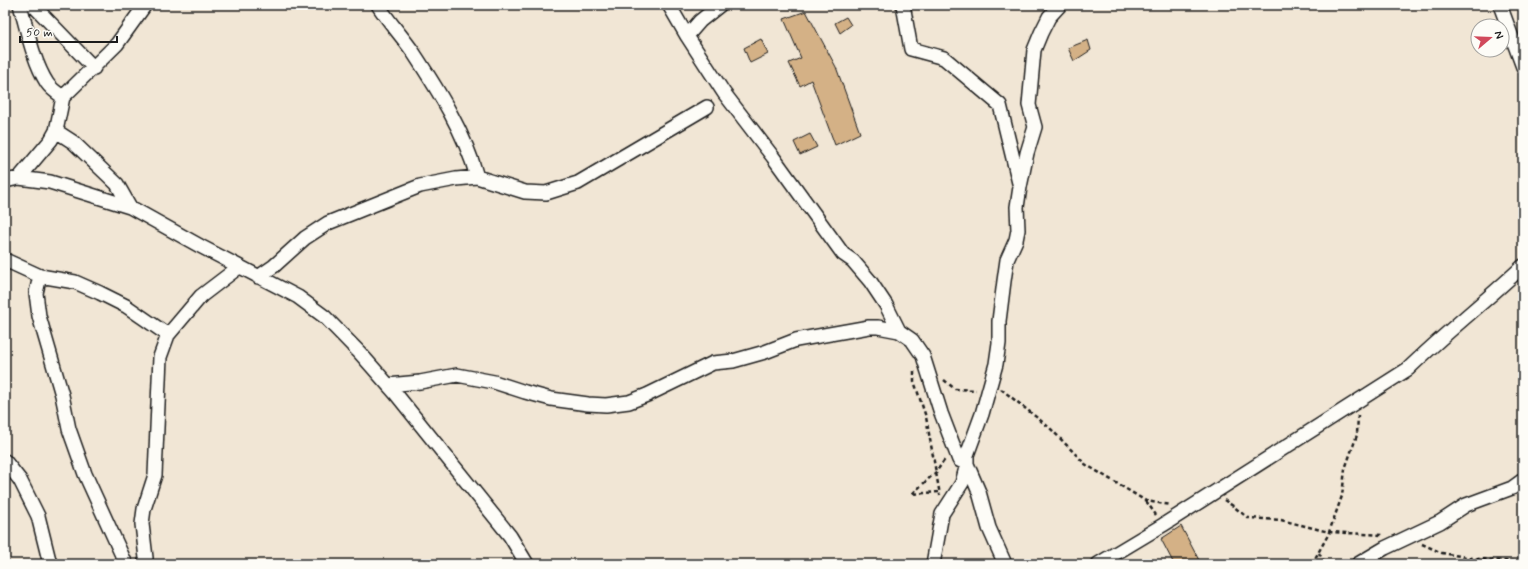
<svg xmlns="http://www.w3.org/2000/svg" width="1528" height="569" font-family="Mynerve,sans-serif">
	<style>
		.building { fill: #d4b186; stroke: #1c1c1c }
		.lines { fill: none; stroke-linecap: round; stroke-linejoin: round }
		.minor-casing { stroke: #1c1c1c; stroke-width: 16 }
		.path { stroke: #1c1c1c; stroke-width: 2.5; stroke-dasharray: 4 3; stroke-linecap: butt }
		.minor { stroke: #fdfcf7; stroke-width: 13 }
	</style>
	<rect width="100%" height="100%" fill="#f1e6d5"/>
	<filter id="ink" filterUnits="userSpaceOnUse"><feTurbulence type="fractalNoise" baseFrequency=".025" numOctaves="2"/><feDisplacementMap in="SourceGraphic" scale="8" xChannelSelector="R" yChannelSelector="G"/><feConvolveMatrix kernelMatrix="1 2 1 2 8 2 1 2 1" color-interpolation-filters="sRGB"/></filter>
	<g filter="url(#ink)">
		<path class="building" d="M806,11L836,67L860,133L835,145L811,80L800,86L789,63L801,58L784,19Z
			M846,17L851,25L840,33L835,23Z
			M761,39L768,54L750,63L744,48Z
			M1088,40L1091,50L1074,61L1068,48Z
			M810,134L817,147L800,155L794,142Z
			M1181,526L1201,564H1174L1161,539Z"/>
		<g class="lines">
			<defs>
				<path id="minor" d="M20,5C27,29 33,61 47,83C51,89 57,93 63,97
					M33,5L94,68
					M378,5C388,21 402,36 413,52C438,90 465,133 477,177
					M669,5L687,36L724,93L773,157L843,254L853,261L870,281L886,305L899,331L912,340L923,356L941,413L959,460L967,464L979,492L989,528L1005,564
					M903,5L911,49L944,58L1000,105L1019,183
					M1500,5L1523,67
					M687,36L700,21L720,5
					M56,131L73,142L117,184L130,207
					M19,178L51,140L56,131L63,97L117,44L145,5
					M5,181L19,178L50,182L130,207L200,246L298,297L325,317L360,353L396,394L510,536L527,564
					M5,260L40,276L75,282L100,293L126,306L168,335
					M40,276L36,293L39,316L62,395L69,429L85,474L126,564
					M258,277L274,266L305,238L328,223L420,186L456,179L477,177L525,192L546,193L578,183L707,107
					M388,385L420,382L457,375L494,382L525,392L551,399L588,404L606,405L629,402L647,395L713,363L733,361L765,352L796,340L869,327H878L899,331
					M5,461L20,480L38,516L50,564
					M144,564L146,558L142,524L144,509L155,475L160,357L168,335L201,296L239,267
					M933,564L942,514L962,483L967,464V455L982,414L996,364L999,343V321L1004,281L1007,260L1016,240L1018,230L1017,207L1020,187L1027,153L1035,127L1029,105L1034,50L1041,33L1049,17L1060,5
					M1098,564L1163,525L1408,369C1445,333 1486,301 1523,266
					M1358,564L1385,548L1440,522L1466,505L1512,488L1523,480"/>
			</defs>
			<use href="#minor" class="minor-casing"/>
			<path class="path" d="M914,371V381L926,417L940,495
				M944,380L955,389L976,390
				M1001,389L1050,428L1085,464L1146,501L1171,505
				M939,492L912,494L936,472L946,458
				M1224,500L1233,506L1248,518L1281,520L1329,532L1383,535
				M1146,501L1156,515
				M1422,544L1442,553L1478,559L1523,562
				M1319,553L1325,564
				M1312,564L1328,535L1342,496L1345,469L1357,435L1358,415"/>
			<use href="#minor" class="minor"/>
		</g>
	</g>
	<rect width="1528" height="569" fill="none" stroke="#fdfcf7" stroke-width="20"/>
	<rect x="10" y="10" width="1508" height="549" fill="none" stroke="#1c1c1c" stroke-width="1.5" filter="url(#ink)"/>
	<g transform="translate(1490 38) rotate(71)"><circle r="19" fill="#fdfcf7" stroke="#a3a29f"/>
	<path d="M0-3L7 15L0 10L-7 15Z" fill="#d1495b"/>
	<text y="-6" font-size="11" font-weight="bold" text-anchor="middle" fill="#1c1c1c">N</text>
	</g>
	<path d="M20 36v6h97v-6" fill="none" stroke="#1c1c1c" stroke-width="2"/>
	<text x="26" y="36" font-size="12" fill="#1c1c1c" stroke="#fdfcf7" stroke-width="3" paint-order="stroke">50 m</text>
</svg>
